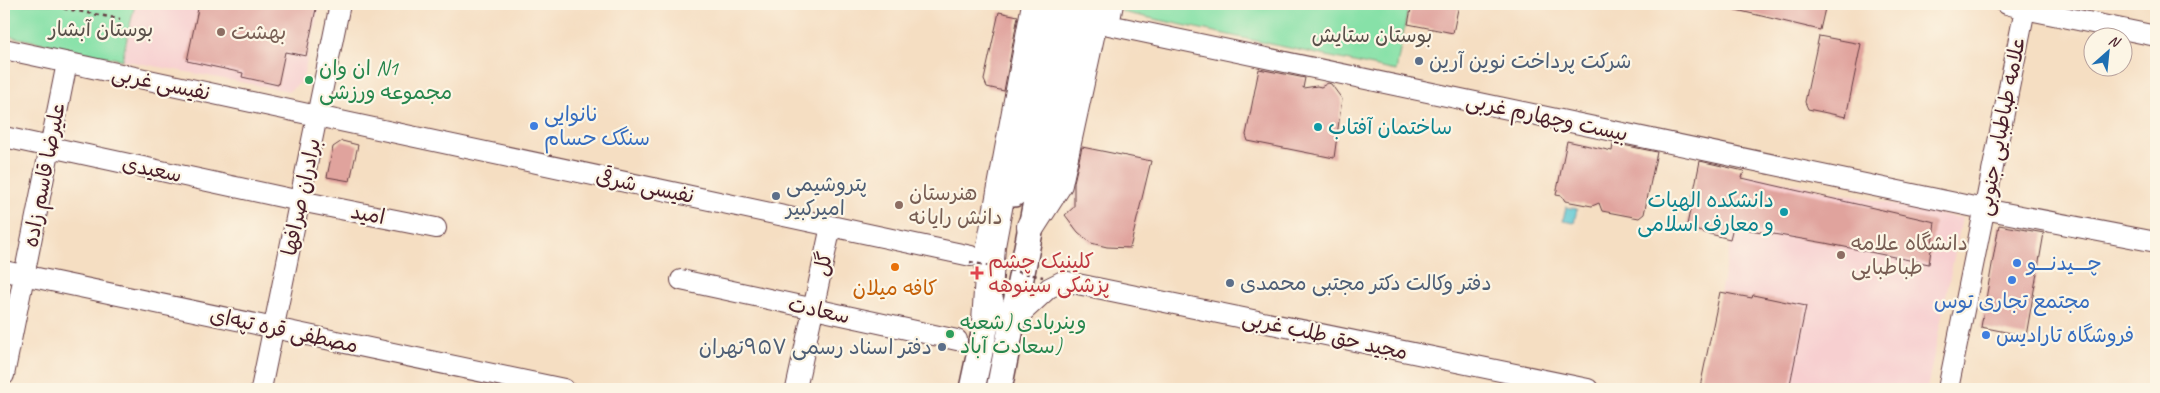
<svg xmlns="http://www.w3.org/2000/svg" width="2160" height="393" font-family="Caveat,'Playpen Sans Arabic',sans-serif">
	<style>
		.built { fill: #f7cfd0 }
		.green { fill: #87e1a8; stroke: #68806a }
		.water { fill: #5bc7d3; stroke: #52737f }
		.building { fill: #e0a39d }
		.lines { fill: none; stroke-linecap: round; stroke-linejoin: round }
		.minor-casing { stroke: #643c42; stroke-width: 22 }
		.major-casing { stroke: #643c42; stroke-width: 28 }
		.highway-casing { stroke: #643c42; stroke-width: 30 }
		.path { stroke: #643c42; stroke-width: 2.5; stroke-dasharray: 4 4; stroke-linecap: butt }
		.minor { stroke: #fff; stroke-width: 20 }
		.major { stroke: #fff; stroke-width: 25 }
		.highway { stroke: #fff; stroke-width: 28 }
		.path-bridge { stroke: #643c42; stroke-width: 2.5; stroke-dasharray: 4 4; stroke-linecap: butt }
		.education-dot { fill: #8d6e63; stroke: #fcf5e5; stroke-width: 2 }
		.service-dot { fill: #5c6f8a; stroke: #fcf5e5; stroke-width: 2 }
		.leisure-dot { fill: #2e9e5b; stroke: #fcf5e5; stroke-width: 2 }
		.shop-dot { fill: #3f7fe0; stroke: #fcf5e5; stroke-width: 2 }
		.culture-dot { fill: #0f9aa8; stroke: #fcf5e5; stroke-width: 2 }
		.food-dot { fill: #e8710a; stroke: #fcf5e5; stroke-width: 2 }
		.health-dot { fill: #e0444e; stroke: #fcf5e5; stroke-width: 2 }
		.labels { text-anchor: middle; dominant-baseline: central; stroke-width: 4.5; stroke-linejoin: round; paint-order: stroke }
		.park-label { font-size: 21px; fill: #59504a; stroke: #fcf5e5 }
		.education-label { font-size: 21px; fill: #785e54; stroke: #fcf5e5; text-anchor: start }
		.service-label { font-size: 21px; fill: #4e5e75; stroke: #fcf5e5; text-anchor: start }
		.leisure-label { font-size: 21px; fill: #27864d; stroke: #fcf5e5; text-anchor: start }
		.street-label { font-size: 21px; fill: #4a1f2b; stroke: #fcf5e5 }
		.shop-label { font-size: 21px; fill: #366cbe; stroke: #fcf5e5; text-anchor: start }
		.culture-label { font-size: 21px; fill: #0d838f; stroke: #fcf5e5; text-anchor: start }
		.health-label { font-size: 21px; fill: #be3a42; stroke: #fcf5e5; text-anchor: start }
		.food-label { font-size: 21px; fill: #c56008; stroke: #fcf5e5 }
	</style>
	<rect width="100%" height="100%" fill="#fcf5e5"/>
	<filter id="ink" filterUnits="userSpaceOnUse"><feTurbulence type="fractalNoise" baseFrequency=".02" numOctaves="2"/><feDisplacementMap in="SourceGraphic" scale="10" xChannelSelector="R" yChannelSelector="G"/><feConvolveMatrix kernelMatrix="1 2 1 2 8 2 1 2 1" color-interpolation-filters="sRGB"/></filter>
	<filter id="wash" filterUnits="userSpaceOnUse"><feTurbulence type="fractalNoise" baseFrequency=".0096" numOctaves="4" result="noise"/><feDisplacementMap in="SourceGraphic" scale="20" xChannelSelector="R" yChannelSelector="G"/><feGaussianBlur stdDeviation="1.12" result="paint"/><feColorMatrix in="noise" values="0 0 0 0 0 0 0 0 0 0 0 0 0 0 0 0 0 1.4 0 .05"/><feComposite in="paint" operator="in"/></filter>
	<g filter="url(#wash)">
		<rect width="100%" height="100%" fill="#f5dec2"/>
		<path class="built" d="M135,4H320L302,82L289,91L122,60Z
			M1745,174L1962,218L1927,389H1700Z"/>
		<path class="green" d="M4,4H135L122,60L4,35Z
			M1122,4H1409L1396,71L1122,12Z
			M2156,346V389H2147Z"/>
		<path class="water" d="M1566,207L1577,209L1574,223L1563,221Z"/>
		<g id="blocks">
			<path class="building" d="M199,4H317L306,56L285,52L278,85L242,77L243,73L187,61Z
				M1412,4H1459L1453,33L1408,24Z
				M1728,4H1826L1820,30L1728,8Z
				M999,12L1018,16L1004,91L987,87L984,80Z
				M1819,36L1861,44L1846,117L1808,109L1805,102Z
				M1259,69L1305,78L1303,88L1317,86L1321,87L1328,83L1331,84L1342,99L1334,158L1248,141L1246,135Z
				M342,141L358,145L350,181L327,177L333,147Z
				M1567,141L1612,151L1613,143L1657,152L1644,214L1639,218L1602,211L1599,203L1592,206L1565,201L1562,196L1556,195Z
				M1082,147L1151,161L1130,248L1107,247L1091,243L1078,232L1065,215L1074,207V182Z
				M1700,161L1744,171L1742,178L1935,222L1929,264L1825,243L1733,227L1730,239L1690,229L1687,225Z
				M1999,225L2044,233L2026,336L1981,327Z
				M1720,292L1752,298L1753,295L1806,306L1789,389H1714L1700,387Z"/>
		</g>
	</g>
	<g filter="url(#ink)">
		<use href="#blocks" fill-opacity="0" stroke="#643c42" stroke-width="1"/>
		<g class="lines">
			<defs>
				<path id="minor" d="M1113,4L1109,25L1984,209L2156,242
					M2007,4L2025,9L2156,36
					M4,49L971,256
					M4,137L300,201L436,228
					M4,271L564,389
					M681,280L957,340
					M1012,322L1049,288L1063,281L1588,389
					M4,375L67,63
					M261,389L340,4
					M796,389L831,226
					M1948,389L2025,9"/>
				<path id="major" d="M1014,194L1055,4
					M972,389L991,301
					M999,389L1075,4"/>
				<path id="highway" d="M1031,226L1058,184L1097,4
					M986,322L991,246L1036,4"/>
			</defs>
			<use href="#minor" class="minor-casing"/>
			<use href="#major" class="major-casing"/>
			<use href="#highway" class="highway-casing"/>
			<path class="path" d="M40,4L120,19"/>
			<use href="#minor" class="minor"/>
			<use href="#major" class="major"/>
			<use href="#highway" class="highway"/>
			<path class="path-bridge" d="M970,262L1043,277"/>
		</g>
	</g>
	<g class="education-dot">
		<circle cx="221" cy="32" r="5"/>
		<circle cx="899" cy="205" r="5"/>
		<circle cx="1841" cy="255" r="5"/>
	</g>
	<g class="service-dot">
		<circle cx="1419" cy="61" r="5"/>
		<circle cx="776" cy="196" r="5"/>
		<circle cx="1230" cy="283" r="5"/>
		<circle cx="942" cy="347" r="5"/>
	</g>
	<g class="leisure-dot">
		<circle cx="309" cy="80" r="5"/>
		<circle cx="950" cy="334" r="5"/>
	</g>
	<g class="shop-dot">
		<circle cx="534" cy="126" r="5"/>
		<circle cx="2017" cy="263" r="5"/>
		<circle cx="2012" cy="280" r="5"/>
		<circle cx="1986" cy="335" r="5"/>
	</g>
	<g class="culture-dot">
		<circle cx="1318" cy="127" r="5"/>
		<circle cx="1784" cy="212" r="5"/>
	</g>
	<circle class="food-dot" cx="895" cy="267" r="5"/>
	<path class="health-dot" d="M974.5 265.5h5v5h5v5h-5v5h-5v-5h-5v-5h5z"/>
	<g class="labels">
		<g class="park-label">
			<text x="101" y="29">بوستان آبشار</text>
			<text x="1372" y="35">بوستان ستایش</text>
		</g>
		<g class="education-label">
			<text x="231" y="32">بهشت</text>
			<text x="909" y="193">هنرستان<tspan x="909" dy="24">دانش رایانه</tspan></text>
			<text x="1851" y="243">دانشگاه علامه<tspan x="1851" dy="24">طباطبایی</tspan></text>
		</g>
		<g class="service-label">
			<text x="1429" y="61">شرکت پرداخت نوین آرین</text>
			<text x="786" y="184">پتروشیمی<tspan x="786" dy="24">امیرکبیر</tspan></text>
			<text x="1240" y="283">دفتر وکالت دکتر مجتبی محمدی</text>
			<text x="932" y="347" text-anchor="end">دفتر اسناد رسمی ۹۵۷تهران</text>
		</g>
		<g class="leisure-label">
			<text x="319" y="68">ان وان N1<tspan x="319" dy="24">مجموعه ورزشی</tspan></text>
			<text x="960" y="322">وینربادی (شعبه<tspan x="960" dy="24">سعادت آباد)</tspan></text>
		</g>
		<g class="street-label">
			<text transform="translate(161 83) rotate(12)">نفیسی غربی</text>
			<text transform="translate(1547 117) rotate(12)">بیست وچهارم غربی</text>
			<text transform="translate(2001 126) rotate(-79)">علامه طباطبایی جنوبی</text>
			<text transform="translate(152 169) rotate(12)">سعیدی</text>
			<text transform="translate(44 175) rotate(-79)">علیرضا قاسم زاده</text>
			<text transform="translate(645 186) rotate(12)">نفیسی شرقی</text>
			<text transform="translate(301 197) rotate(-78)">برادران صرافها</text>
			<text transform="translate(368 214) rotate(11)">امید</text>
			<text transform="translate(823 264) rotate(-78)">گل</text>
			<text transform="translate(819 310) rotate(12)">سعادت</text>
			<text transform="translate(284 330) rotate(12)">مصطفی قره تپه‌ای</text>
			<text transform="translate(1325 335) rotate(12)">مجید حق طلب غربی</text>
		</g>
		<g class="shop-label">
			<text x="544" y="114">نانوایی<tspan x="544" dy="24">سنگک حسام</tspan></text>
			<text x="2027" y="263">چـــیدنـــو</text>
			<text x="2012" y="301" text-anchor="middle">مجتمع تجاری توس</text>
			<text x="1996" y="335">فروشگاه تارادیس</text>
		</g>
		<g class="culture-label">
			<text x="1328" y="127">ساختمان آفتاب</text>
			<text x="1774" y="200" text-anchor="end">دانشکده الهیات<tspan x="1774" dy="24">و معارف اسلامی</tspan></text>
		</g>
		<g class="health-label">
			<text x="988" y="261">کلینیک چشم<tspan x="988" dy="24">پزشکی سینوهه</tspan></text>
		</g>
		<g class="food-label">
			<text x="895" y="288">کافه میلان</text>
		</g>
	</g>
	<rect width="2160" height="393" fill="none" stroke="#fcf5e5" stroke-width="20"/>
	<g transform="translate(2108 52) rotate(27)"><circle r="24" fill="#fcf5e5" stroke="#b59f9b"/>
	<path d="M0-4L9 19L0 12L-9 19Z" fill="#1f6fb2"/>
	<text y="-8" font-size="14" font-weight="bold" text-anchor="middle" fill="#4a1f2b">N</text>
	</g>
</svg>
